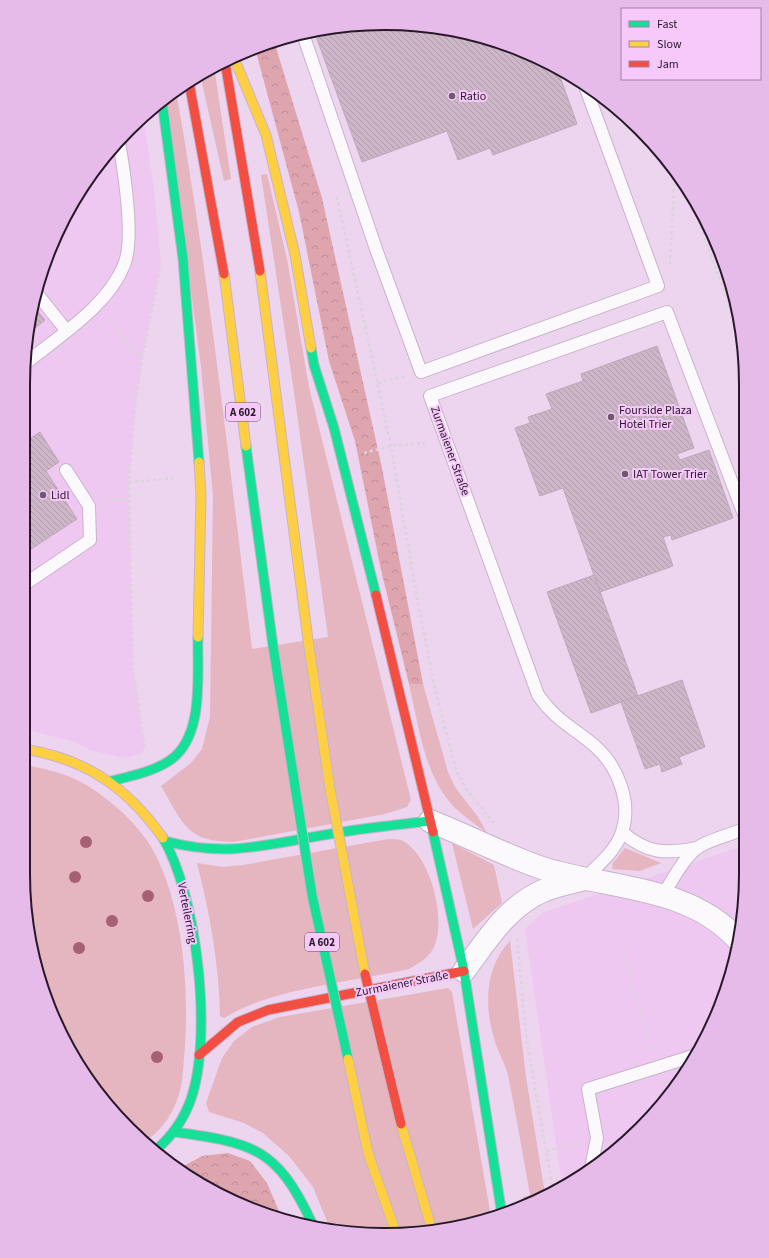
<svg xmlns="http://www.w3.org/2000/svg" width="769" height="1258" font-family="'Source Sans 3',sans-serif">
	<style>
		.built { fill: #efc8f2 }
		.grass { fill: #e5b6bf }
		.forest { fill: url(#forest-crowns) }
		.building { fill: url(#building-back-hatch); stroke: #bea8ba }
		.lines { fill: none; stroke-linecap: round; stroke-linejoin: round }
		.lane-casing { stroke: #c7b4c9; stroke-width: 14 }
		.street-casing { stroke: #c7b4c9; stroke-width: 24 }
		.fast-casing { stroke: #c7b4c9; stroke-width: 11 }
		.slow-casing { stroke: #c7b4c9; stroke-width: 11 }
		.jam-casing { stroke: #c7b4c9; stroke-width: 11 }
		.path { stroke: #dcd4dc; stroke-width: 2.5; stroke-dasharray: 3 3; stroke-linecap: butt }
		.lane { stroke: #fcf9fd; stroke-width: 12 }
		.street { stroke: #fcf9fd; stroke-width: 22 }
		.fast { stroke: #16e098; stroke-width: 9 }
		.slow { stroke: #ffcf43; stroke-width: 9 }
		.jam { stroke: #f24e42; stroke-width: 9 }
		.fast-bridge-casing { stroke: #c7b4c9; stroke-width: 11; stroke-linecap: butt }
		.slow-bridge-casing { stroke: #c7b4c9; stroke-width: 11; stroke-linecap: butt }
		.jam-bridge-casing { stroke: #c7b4c9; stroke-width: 11; stroke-linecap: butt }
		.fast-bridge { stroke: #16e098; stroke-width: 9 }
		.slow-bridge { stroke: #ffcf43; stroke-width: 9 }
		.jam-bridge { stroke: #f24e42; stroke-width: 9 }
		.tree { fill: #a65f74 }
		.poi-dot { fill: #6d5a6f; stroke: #f6c9fa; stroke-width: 1.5 }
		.labels { text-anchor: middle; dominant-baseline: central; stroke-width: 4; stroke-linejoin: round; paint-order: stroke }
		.shield { fill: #f6c9fa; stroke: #664d68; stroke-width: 1 }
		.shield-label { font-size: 11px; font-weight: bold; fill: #28182a }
		.poi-label { font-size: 12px; fill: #28182a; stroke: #f6c9fa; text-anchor: start }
		.street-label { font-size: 12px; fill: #28182a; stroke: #f6c9fa }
		.rim { fill: none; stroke: #28182a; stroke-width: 2 }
	</style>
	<defs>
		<pattern id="forest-crowns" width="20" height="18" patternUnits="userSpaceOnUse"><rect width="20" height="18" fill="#dfa5af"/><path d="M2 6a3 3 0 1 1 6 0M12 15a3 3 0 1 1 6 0" fill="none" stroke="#bf8d97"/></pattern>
		<pattern id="building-back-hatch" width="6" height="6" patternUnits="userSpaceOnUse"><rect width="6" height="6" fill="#ccb6c8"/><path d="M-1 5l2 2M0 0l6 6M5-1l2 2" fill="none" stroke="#af9cac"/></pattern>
	</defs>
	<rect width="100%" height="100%" fill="#edd4ef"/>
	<path class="built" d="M143,116L154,188L161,265L143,354L135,407L129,482L133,668L145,748L141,754L122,758L90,750L75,742L24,729L26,338L50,246L98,165Z
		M743,846V920L719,1012L671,1093L586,1174L562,1186L525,929L542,913Z"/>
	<path class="grass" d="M214,67L231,179L224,181L200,74Z
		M176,91C209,276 229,463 252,649L328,637L293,385L261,175L267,174L287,259L309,387L411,800L407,807L385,814L234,842C186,842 183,823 161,786L191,763L202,749L210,717L213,496L201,367L166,98Z
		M409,684H423L448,772L455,787L478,817L487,833C474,823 458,813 448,800C423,768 418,722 409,684Z
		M24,765C38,767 51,770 65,775C95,785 133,818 150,845C184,902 190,993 184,1058C183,1069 183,1082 179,1094C174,1112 163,1129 147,1140L98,1093L42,989L23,873Z
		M388,839C392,839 397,839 401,840C430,853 447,919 434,947C429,958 419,963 409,969C353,982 272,988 224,1018L220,1016C219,964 210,914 197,863L223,867L243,865Z
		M452,843L494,865L502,903L473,929Z
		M625,848L661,863L640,871L612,869L613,863Z
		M510,941L526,1077L545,1194L524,1204L523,1197L530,1195C523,1155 516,1115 508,1075C505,1063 497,1051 494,1038C484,1006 485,967 510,941Z
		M448,988L452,992L491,1217L384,1235L329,1226L313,1187L289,1156L263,1133L244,1123L209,1112L206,1103L222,1058L234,1041L252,1027L280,1017Z"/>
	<path class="forest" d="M274,41L322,198L382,468L423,684H409L381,570L355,441L329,361L299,212L255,48Z
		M228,1153L250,1161L267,1183L282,1218L269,1216L183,1174L178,1169L202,1156Z"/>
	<path class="building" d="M408,24L478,35L544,60L557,68L577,124L493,155L490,148L458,160L447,131L362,162L314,31L337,26Z
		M34,307L45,320L27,335Z
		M657,346L694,448L677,454L680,460L709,450L733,518L672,540L671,535L663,537L673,566L600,592L563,488L540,496L515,428L530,423L528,417L552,409L546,394L583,381L581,374Z
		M40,432L59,462L46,471L77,519L25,553V442Z
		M594,575L638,696L591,713L547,592Z
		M682,680L705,747L679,757L682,764L662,772L660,764L645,769L621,702Z"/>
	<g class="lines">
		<defs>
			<path id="lane" d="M303,34L376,249L421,372L658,286L585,86
				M38,295L66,330
				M26,363C59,336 108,306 124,265C135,239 124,171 119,142
				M25,584L90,540L89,506L66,470
				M622,832C647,854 666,854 697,848
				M584,879C597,866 616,851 622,832C632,803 618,767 596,747C573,727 556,721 538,695L430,396L667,312L745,517
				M662,896C673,880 682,860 697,848C710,839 728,836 743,829
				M591,1168L597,1138L588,1089L693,1056"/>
			<path id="street" d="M430,821C468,836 504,855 542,868C608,889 689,885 738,940
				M464,971C487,940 508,905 545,890C558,885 571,883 584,879"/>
			<path id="fast" d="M162,101L183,259L199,462
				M311,348L314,365L334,428L376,595
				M246,446L273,646
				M111,781C131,776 152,772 169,761C205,738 197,674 198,637
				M433,832L464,971
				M165,841C227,858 269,844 330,834C363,828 397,825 430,821
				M464,971L502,1215
				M175,1132C254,1143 277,1148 312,1223
				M157,1149C173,1135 184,1119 191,1099C213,1035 197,896 163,838"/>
			<path id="slow" d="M234,58L266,135L295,255L311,348
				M260,271L278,410
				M224,274L246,446
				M278,410L308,640
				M198,637L201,496L199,462
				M24,749C86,759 127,787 163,838"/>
			<path id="jam" d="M225,62L260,271
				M189,82L224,274
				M376,595L433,832
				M199,1055L238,1022L268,1010L464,971"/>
		</defs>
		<use href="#lane" class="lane-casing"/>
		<use href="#street" class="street-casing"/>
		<use href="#fast" class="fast-casing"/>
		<use href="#slow" class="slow-casing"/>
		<use href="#jam" class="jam-casing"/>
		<path class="path" d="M686,187L740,334
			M337,197L391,446L418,603L435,689L456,770L466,789L494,823
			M670,264L674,187L677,175
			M109,319L134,353L143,354
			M378,383L405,376
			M364,453L391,446L425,443
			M129,482L176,478
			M106,500L130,499
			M145,748L133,668L129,482L135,407L143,354L160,271
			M517,939L527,1042L553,1190
			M624,956L652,1050
			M662,1083L666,1098
			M547,1151L579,1143"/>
		<use href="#lane" class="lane"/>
		<use href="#street" class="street"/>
		<use href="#fast" class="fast"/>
		<use href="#slow" class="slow"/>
		<use href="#jam" class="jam"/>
		<defs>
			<path id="fast-bridge" d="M273,646L312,895L348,1059"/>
			<path id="slow-bridge" d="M308,640L330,789L365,974
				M348,1059L368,1153L396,1233
				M401,1124L431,1227"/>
			<path id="jam-bridge" d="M365,974L401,1124"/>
		</defs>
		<use href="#fast-bridge" class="fast-bridge-casing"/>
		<use href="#slow-bridge" class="slow-bridge-casing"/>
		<use href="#jam-bridge" class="jam-bridge-casing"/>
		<use href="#fast-bridge" class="fast-bridge"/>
		<use href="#slow-bridge" class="slow-bridge"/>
		<use href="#jam-bridge" class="jam-bridge"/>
	</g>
	<g class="tree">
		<circle cx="86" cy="842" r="6"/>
		<circle cx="75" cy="877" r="6"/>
		<circle cx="148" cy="896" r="6"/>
		<circle cx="112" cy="921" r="6"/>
		<circle cx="79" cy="948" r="6"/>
		<circle cx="157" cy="1057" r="6"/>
	</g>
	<g class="poi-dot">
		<circle cx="452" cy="96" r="4"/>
		<circle cx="611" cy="417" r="4"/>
		<circle cx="625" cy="474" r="4"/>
		<circle cx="43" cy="495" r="4"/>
	</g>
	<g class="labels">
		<g class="shield">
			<rect x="226" y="403" width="34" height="18" rx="3"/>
			<rect x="305" y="933" width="34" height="18" rx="3"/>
		</g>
		<g class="shield-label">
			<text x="243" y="412">A 602</text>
			<text x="322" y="942">A 602</text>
		</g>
		<g class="poi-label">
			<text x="460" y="96">Ratio</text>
			<text x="619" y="410">Fourside Plaza<tspan x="619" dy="14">Hotel Trier</tspan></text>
			<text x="633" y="474">IAT Tower Trier</text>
			<text x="51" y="495">Lidl</text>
		</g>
		<g class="street-label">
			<text transform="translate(450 451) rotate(70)">Zurmaiener Straße</text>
			<text transform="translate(187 913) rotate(79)">Verteilerring</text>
			<text transform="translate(402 984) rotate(-11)">Zurmaiener Straße</text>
		</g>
	</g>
	<path d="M0 0H769V1258H0ZM384 30H385A354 354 0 0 1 739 384V874A354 354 0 0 1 385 1228H384A354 354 0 0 1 30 874V384A354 354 0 0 1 384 30Z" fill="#e6bbe9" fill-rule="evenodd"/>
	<path class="rim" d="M384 30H385A354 354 0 0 1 739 384V874A354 354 0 0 1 385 1228H384A354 354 0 0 1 30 874V384A354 354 0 0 1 384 30Z"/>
	<rect x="621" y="8" width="140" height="72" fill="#f6c9fa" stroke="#a482a7"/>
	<rect x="629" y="21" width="20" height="6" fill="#16e098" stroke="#a482a7"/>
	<text x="657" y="28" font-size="12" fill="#28182a">Fast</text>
	<rect x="629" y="41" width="20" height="6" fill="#ffcf43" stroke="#a482a7"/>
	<text x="657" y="48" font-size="12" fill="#28182a">Slow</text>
	<rect x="629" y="61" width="20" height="6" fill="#f24e42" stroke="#a482a7"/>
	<text x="657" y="68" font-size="12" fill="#28182a">Jam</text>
</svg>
